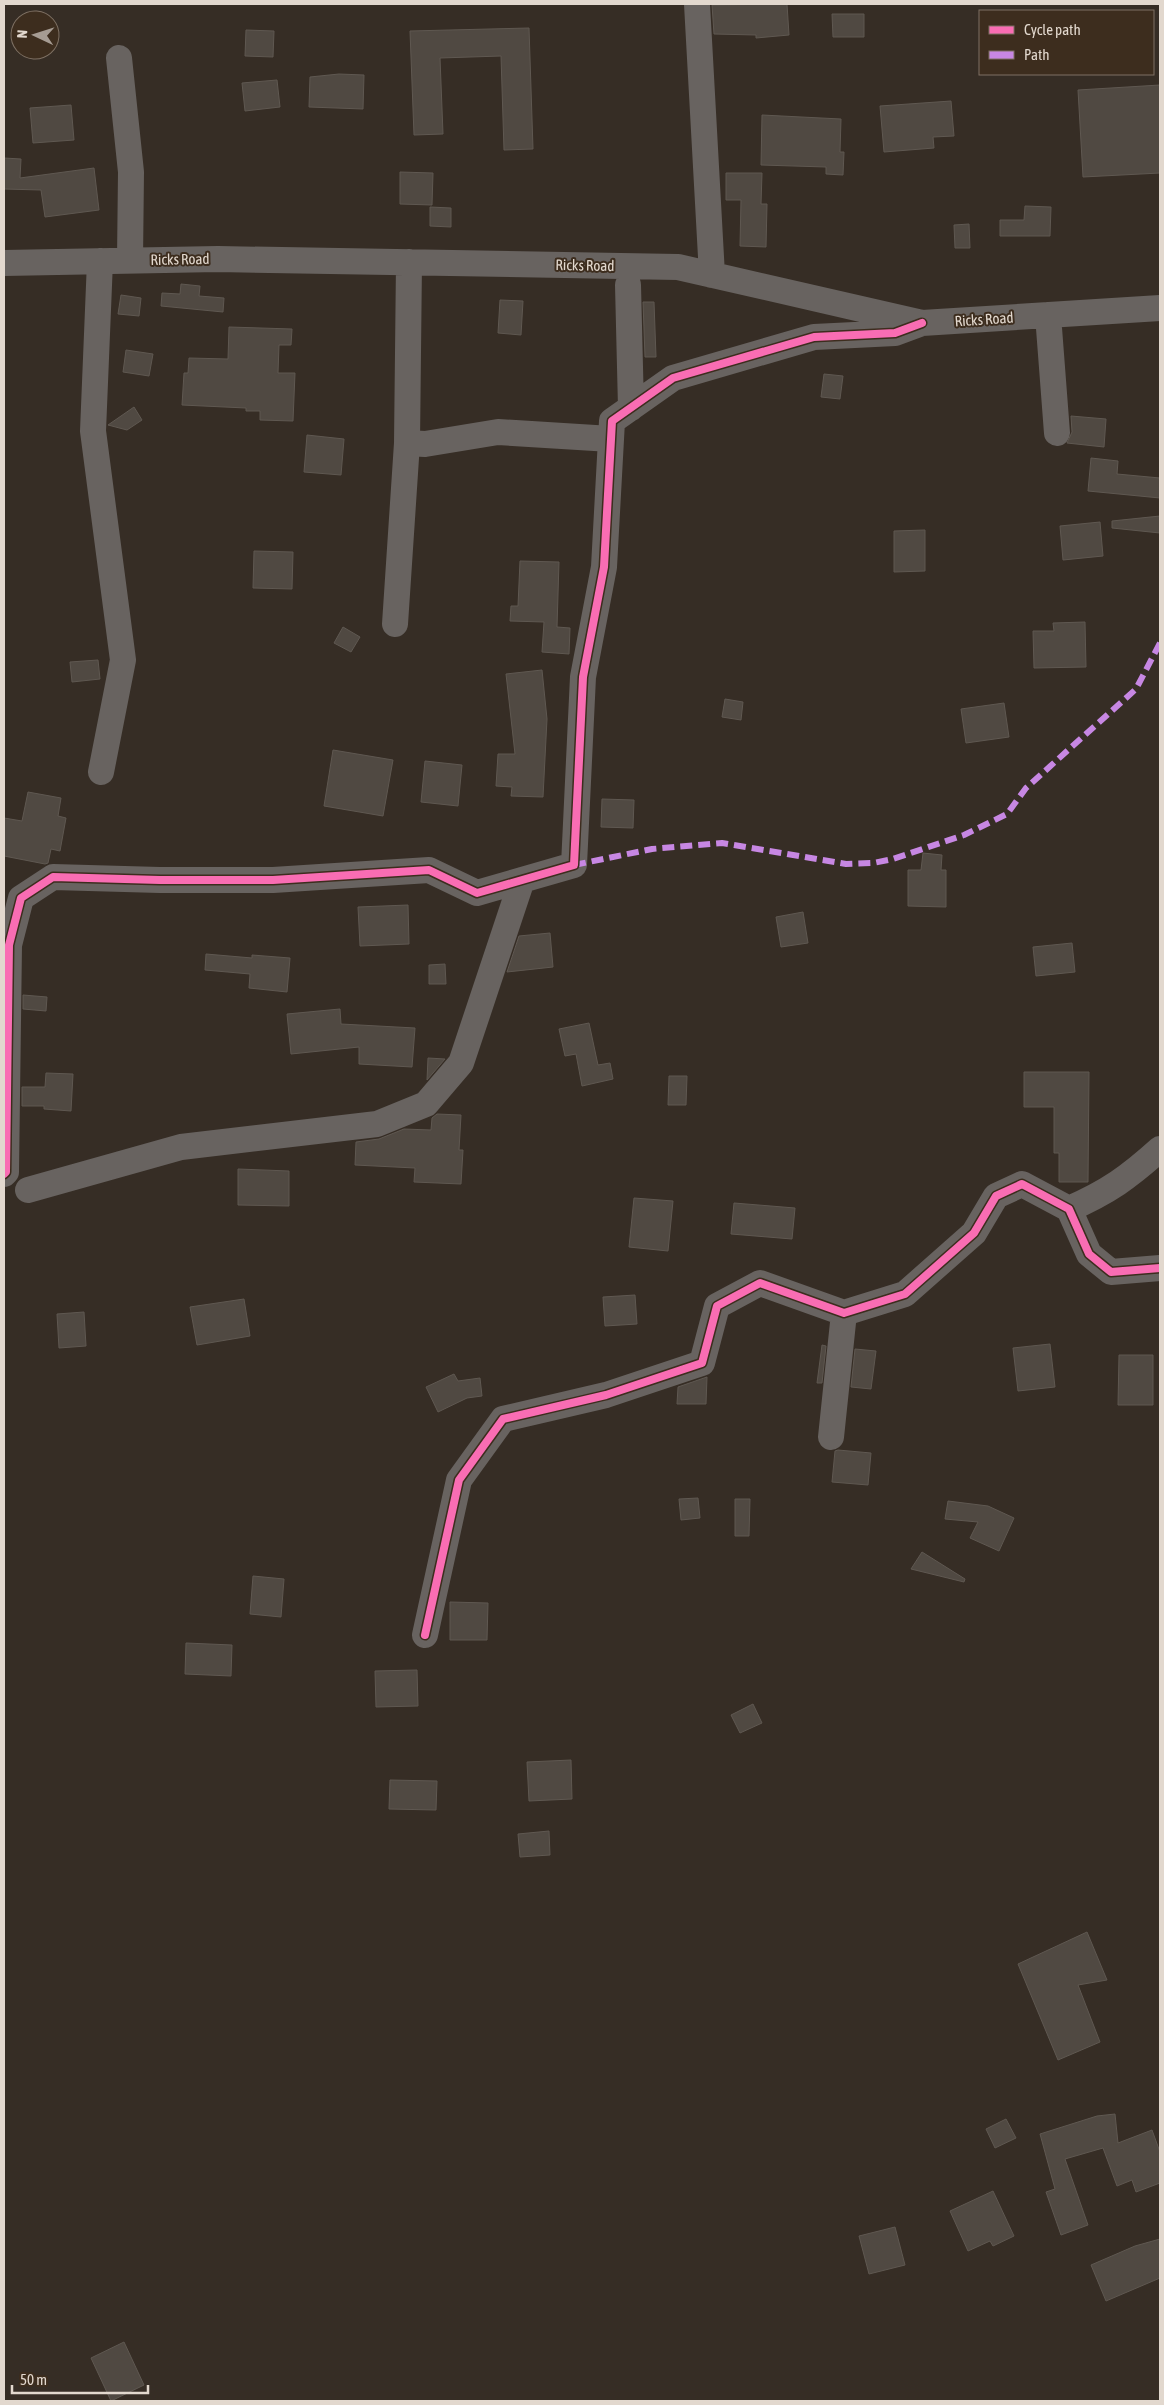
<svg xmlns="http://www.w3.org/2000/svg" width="1164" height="2405" font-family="'Asap Condensed',sans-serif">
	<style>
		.building { fill: #504942; stroke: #5f5851 }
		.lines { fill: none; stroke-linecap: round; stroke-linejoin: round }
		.minor { stroke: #686360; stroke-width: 26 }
		.quiet { stroke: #c787e3; stroke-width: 6; stroke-dasharray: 12 6; stroke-linecap: butt }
		.cycleway-casing { stroke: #3d2d1e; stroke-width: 11 }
		.cycleway { stroke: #f96db3; stroke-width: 8 }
		.labels { text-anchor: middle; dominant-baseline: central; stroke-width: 4; stroke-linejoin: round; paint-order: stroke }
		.street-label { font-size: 15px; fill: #e2d8ce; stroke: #3d2d1e }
	</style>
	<rect width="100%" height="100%" fill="#362d25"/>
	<path class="building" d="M787,4L789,35L756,38V35L714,34L712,5Z
		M832,14H864V37H833Z
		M529,28L533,149L504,150L501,56L440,58L443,134L414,135L410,31Z
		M246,30L274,31L273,57L245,56Z
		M339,74L364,75L363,109L309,107L310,77Z
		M277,80L280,107L245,111L242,83Z
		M1160,85V173L1083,177L1078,90Z
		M951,101L954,136L933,137L934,148L884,152L880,106Z
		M71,105L74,140L33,143L30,108Z
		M762,115L841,119L840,152H844L843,175L826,174V167L761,165Z
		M4,158L21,159L20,178L94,168L99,210L45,217L41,190L4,189Z
		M400,172L433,173L432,205L400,204Z
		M726,173H762L761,204H767L766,247L740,246L741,200H726Z
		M1025,206L1051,207L1050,236H1000V220H1024Z
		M430,207L451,208V227L430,226Z
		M969,224L970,248H955L954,225Z
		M181,284L200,286L199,296L224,298L223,312L161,306L162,293L180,294Z
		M121,295L141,298L139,316L118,314Z
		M500,300L523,301L521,335L498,333Z
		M643,302H654L656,357H645Z
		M229,327L292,329L291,345H279L278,373H295L293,421L260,420V411H246V408L182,405L184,373H188L189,358L228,359Z
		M126,350L153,354L149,376L123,372Z
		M824,374L843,376L840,399L821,397Z
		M134,407L142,420L127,430L108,425Z
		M1071,416L1106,419L1104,447L1067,443L1072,432Z
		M307,435L344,439L341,475L304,472Z
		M1091,458L1118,461L1117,474L1160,478V498L1088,491Z
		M1160,516V533L1112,528V521Z
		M1100,522L1103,556L1063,560L1060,526Z
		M925,530V571L894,572V531Z
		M254,551L293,552L292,589L253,588Z
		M520,561L559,562L557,627L570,628L569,654L542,652L544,622L510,621L511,606H518Z
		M1085,622L1086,667L1034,668L1033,631H1054L1053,623Z
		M343,627L360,637L351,652L334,643Z
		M98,660L100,679L72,682L70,662Z
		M542,670L547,719L543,797L511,796L512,787L496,786L498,754H515L506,674Z
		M725,699L743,702L741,720L722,717Z
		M1004,703L1009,737L966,743L961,709Z
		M333,750L393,760L383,816L324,806Z
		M425,761L462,765L458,806L421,802Z
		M28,792L61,798L58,816L66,818L60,851L51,849L48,863L45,864L4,856V818L22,821Z
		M602,799L634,800L633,828L601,827Z
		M923,853L942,855L941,870H946V907L908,906V870H921Z
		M408,905L409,944L360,946L358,907Z
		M803,912L808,943L781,947L776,917Z
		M550,933L553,967L507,972L519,936Z
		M1072,943L1075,972L1036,976L1033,947Z
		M206,954L252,958V955L290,958L287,992L249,988L250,974L205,970Z
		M445,964L446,984H429V965Z
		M23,995L47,997L46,1011L23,1009Z
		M340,1009L341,1024L415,1028L412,1067L359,1064V1047L291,1054L287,1014Z
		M589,1023L598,1065L610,1063L613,1079L582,1086L576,1054L565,1056L559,1029Z
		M428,1058L445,1059L427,1080Z
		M1024,1072H1089L1088,1182H1059V1153H1054V1107H1024Z
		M46,1073L73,1074L71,1111L44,1109V1106H22V1087H45Z
		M669,1076H687L686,1105H668Z
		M437,1114L461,1115L459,1150H463L461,1184L414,1182L415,1168L355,1165L356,1142L379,1139L404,1129L431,1130L432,1118Z
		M238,1169L289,1171V1206L238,1205Z
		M634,1198L673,1201L668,1251L629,1247Z
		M734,1203L795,1208L792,1239L731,1234Z
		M635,1295L637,1324L605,1326L603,1297Z
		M244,1299L250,1336L197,1345L190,1307Z
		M84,1312L86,1346L59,1348L57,1314Z
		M1050,1344L1055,1387L1018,1391L1013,1348Z
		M822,1345L826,1346L822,1383H817Z
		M855,1349L876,1351L871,1389L851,1387Z
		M1119,1355H1153V1405H1118Z
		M454,1374L458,1381L480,1378L482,1396L467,1398L438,1412L426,1387Z
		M707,1377L706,1404H677L678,1387Z
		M838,1450L871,1453L868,1485L832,1482L835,1451Z
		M698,1498L700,1518L681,1520L679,1499Z
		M735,1499H750L749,1536H735Z
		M948,1501L988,1506L1014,1518L999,1551L970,1538L978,1522L945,1519Z
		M922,1552L965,1579L964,1582L911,1569Z
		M253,1576L284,1579L281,1617L250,1614Z
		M450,1602L488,1603L487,1640H450Z
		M186,1643L232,1645L231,1676L185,1674Z
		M417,1670L418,1706L376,1707L375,1671Z
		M753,1704L762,1723L740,1733L731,1715Z
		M571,1760L572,1799L529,1801L527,1762Z
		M390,1780L437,1781L436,1810L389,1809Z
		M549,1831L550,1855L520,1857L518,1834Z
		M1087,1932L1107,1980L1078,1985L1100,2042L1058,2060L1018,1964Z
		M1115,2114L1118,2143L1152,2130L1160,2152V2183L1136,2192L1132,2180L1117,2186L1103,2148L1065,2159L1088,2225L1061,2235L1046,2192L1055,2189L1040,2134L1097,2116Z
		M1006,2119L1016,2138L995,2148L986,2129Z
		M993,2191L1014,2236L993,2246L990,2241L968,2251L950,2211Z
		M895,2227L905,2265L869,2274L859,2236Z
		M1160,2239V2278L1106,2301L1091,2265L1135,2246Z
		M124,2342L144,2385L111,2401L91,2358Z"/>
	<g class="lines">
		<path class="minor" d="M697,4L712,275
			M119,58L131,172L130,260
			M100,261L93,431L123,660L101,772
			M4,263L218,259L678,267L922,323L1160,308
			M628,285L631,408
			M1048,315L1057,433
			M407,443L425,444L498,432L611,439
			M395,624L407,443L409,262
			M4,1174L6,1172L9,945L21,898L53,877L160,880H273L429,870L477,893L574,865L583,677L604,567L612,421L673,378L814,337L895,333L922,323
			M28,1190L181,1147L377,1124L426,1104L461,1063L522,880
			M1069,1209C1108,1192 1129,1177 1160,1149
			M831,1437L844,1313
			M425,1635L459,1480L503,1419L606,1395L702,1363L717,1306L760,1283L844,1313L905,1294L974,1233L996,1196L1022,1184L1069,1209L1089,1254L1111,1272L1160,1268"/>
		<path class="quiet" d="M574,865L652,849L722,843L846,864L873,863L893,859L964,835L1007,814L1026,788L1136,689L1160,643"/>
		<defs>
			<path id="cycleway" d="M4,1174L6,1172L9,945L21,898L53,877L160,880H273L429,870L477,893L574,865L583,677L604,567L612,421L673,378L814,337L895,333L922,323
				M425,1635L459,1480L503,1419L606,1395L702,1363L717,1306L760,1283L844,1313L905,1294L974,1233L996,1196L1022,1184L1069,1209L1089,1254L1111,1272L1160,1268"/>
		</defs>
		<use href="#cycleway" class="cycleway-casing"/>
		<use href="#cycleway" class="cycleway"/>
	</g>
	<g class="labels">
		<g class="street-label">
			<text transform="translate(180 259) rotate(-1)">Ricks Road</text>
			<text transform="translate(585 265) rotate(1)">Ricks Road</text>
			<text transform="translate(984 319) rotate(-4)">Ricks Road</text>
		</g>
	</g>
	<rect width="1164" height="2405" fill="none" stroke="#e2d8ce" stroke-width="10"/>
	<rect x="979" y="10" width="175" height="65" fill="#3d2d1e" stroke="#7f7164"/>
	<rect x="989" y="26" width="25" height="8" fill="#f96db3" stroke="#7f7164"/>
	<text x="1024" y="35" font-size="15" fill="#e2d8ce">Cycle path</text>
	<rect x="989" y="51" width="25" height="8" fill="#c787e3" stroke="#7f7164"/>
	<text x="1024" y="60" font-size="15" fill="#e2d8ce">Path</text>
	<g transform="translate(35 35) rotate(274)"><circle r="24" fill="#3d2d1e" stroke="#7f7164"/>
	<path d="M0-4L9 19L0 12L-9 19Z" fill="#a69c93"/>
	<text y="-8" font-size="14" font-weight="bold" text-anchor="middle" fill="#e2d8ce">N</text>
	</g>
	<path d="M12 2385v8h136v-8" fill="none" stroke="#e2d8ce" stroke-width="2.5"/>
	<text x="20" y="2385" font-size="15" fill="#e2d8ce" stroke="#3d2d1e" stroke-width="4" paint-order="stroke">50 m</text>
</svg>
